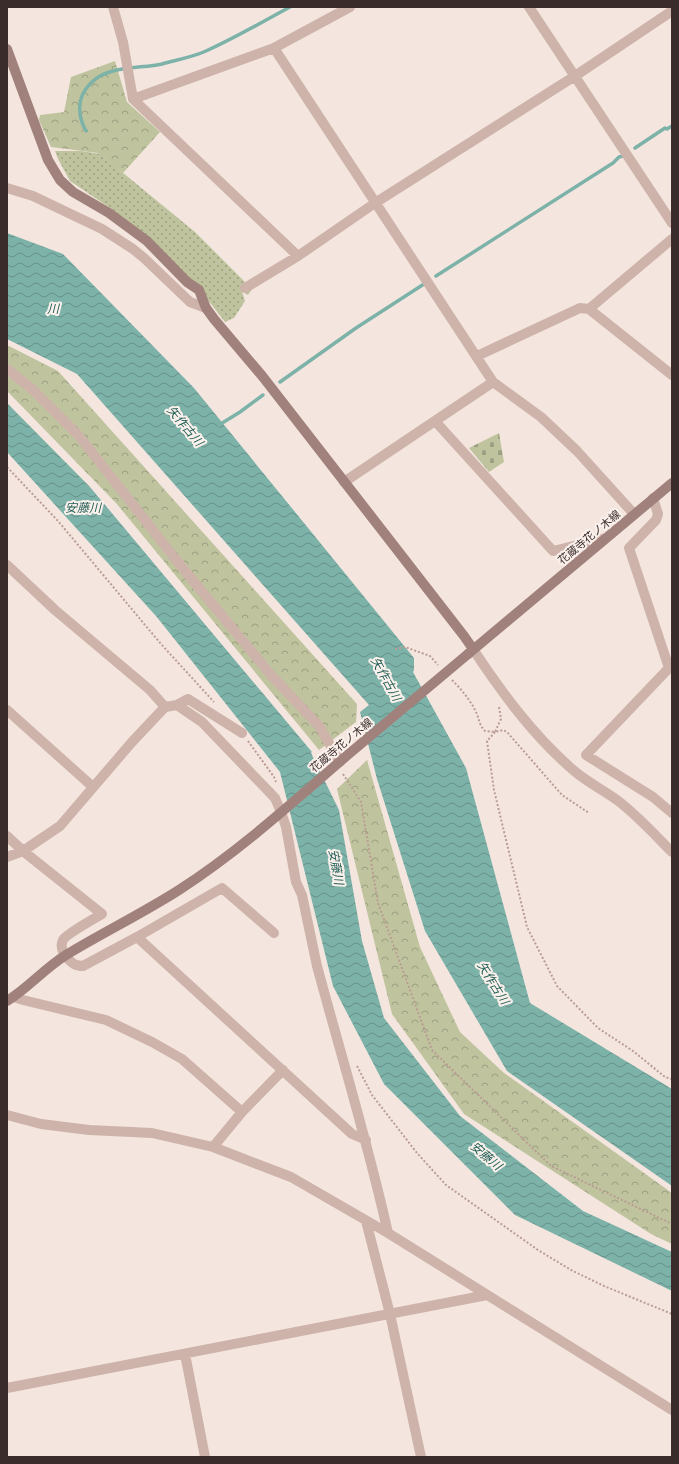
<svg xmlns="http://www.w3.org/2000/svg" width="679" height="1464" font-family="'Archivo Narrow','Noto Sans JP',sans-serif">
	<style>
		.grass { fill: url(#grass-dots) }
		.forest { fill: url(#forest-crowns) }
		.cemetery { fill: url(#cemetery-stones) }
		.water { fill: url(#water-waves) }
		.lines { fill: none; stroke-linecap: round; stroke-linejoin: round }
		.stream { stroke: #7db2a9; stroke-width: 3.5 }
		.path { stroke: #b99c94; stroke-width: 2; stroke-dasharray: 2 2; stroke-linecap: butt }
		.street { stroke: #cdb3aa; stroke-width: 10 }
		.secondary { stroke: #a1817b; stroke-width: 10 }
		.secondary-bridge { stroke: #a1817b; stroke-width: 10 }
		.labels { text-anchor: middle; dominant-baseline: central; stroke-width: 4; stroke-linejoin: round; paint-order: stroke }
		.street-label { font-size: 11px; fill: #3a2c2a; stroke: #fbf1ec }
		.water-label { font-size: 12px; font-style: italic; fill: #1e5d54; stroke: #fbf1ec }
	</style>
	<defs>
		<pattern id="grass-dots" width="8" height="8" patternUnits="userSpaceOnUse"><rect width="8" height="8" fill="#bfc49e"/><path d="M2 2h.1M6 6h.1" fill="none" stroke="#9c9f81" stroke-width="1.8" stroke-linecap="round"/></pattern>
		<pattern id="forest-crowns" width="20" height="18" patternUnits="userSpaceOnUse"><rect width="20" height="18" fill="#bfc49e"/><path d="M2 6a3 3 0 1 1 6 0M12 15a3 3 0 1 1 6 0" fill="none" stroke="#9c9f81"/></pattern>
		<pattern id="cemetery-stones" width="16" height="16" patternUnits="userSpaceOnUse"><rect width="16" height="16" fill="#bfc49e"/><path d="M2 7V4a2 2 0 0 1 4 0v3zM10 15v-3a2 2 0 0 1 4 0v3z" fill="#9c9f81"/></pattern>
		<pattern id="water-waves" width="16" height="10" patternUnits="userSpaceOnUse"><rect width="16" height="10" fill="#7db2a9"/><path d="M0 5q4-4 8 0t8 0" fill="none" stroke="#67918a"/></pattern>
	</defs>
	<rect width="100%" height="100%" fill="#f4e6df"/>
	<path class="grass" d="M55,151H81L100,154L195,232L252,289L248,295L242,291L245,301L234,318L225,322L208,300L171,261L113,210L70,181L58,159Z"/>
	<path class="forest" d="M115,61L127,102L160,132L123,173L98,153L51,147L39,120L40,115L64,112L71,77Z
		M7,345L58,371L357,704L356,722L319,750L116,503L7,391Z
		M367,760L420,947L460,1032L504,1073L672,1193V1244L651,1234L464,1114L392,1014L337,789Z"/>
	<path class="cemetery" d="M499,433L504,462L489,472L469,448Z"/>
	<path class="water" d="M7,233L63,254L194,388L414,658V670L413,672L466,768L530,1003L672,1089V1186L507,1071L425,931L377,779L360,712L369,705L77,374L7,339Z
		M7,403L90,487L312,752L311,753L339,810L362,941L384,1018L460,1116L583,1211L672,1252V1291L515,1215L384,1084L333,986L280,772L156,616L7,452Z"/>
	<g class="lines">
		<path class="stream" d="M86,131C77,115 77,97 90,84C107,65 140,69 162,64C176,60 193,57 206,51C235,38 262,22 290,7
			M635,148L665,128L667,129L672,126
			M436,276L613,163L619,157L623,156
			M280,382L356,328L424,284
			M219,425L240,412L263,395"/>
		<path class="path" d="M7,467L58,521L161,644L214,702
			M395,649L405,647L430,656L438,665
			M452,680C462,690 471,701 477,714C479,720 480,726 485,731L495,732
			M499,707L501,719L495,732L503,730L507,732L562,795L589,813
			M495,732L487,741L494,790L527,927L557,986L598,1028L633,1051L665,1077L672,1079
			M248,741L274,777L276,782
			M343,774L361,802L378,903L432,1050L551,1166L672,1224
			M357,1066L372,1095L417,1153L446,1185L538,1250L571,1270L604,1286L672,1314"/>
		<path class="street" d="M113,7L123,42L133,99L298,256
			M529,7L672,223
			M274,48L493,382L541,417L577,451L634,514
			M133,99L274,48L350,7
			M7,188L33,196L102,229L133,249L144,258L190,302L206,308
			M245,288L298,256L375,203L575,76L672,11
			M589,309L672,239
			M477,356L580,308L589,309L672,375
			M7,369L32,389L79,436L181,566L271,675L319,726L340,762
			M435,421L553,551L606,538
			M344,482L493,382
			M653,498L658,514L656,520L629,548L669,668L586,755L653,797L672,813
			M7,565L55,610L150,690L165,707
			M473,649C502,693 533,735 572,769C585,781 602,789 617,800C637,815 654,834 672,852
			M177,705L188,699L242,733
			M7,710L93,787
			M7,836L23,851L102,914C94,919 66,934 63,940C60,946 63,953 67,958C72,963 75,966 83,966L137,937L222,888L274,933
			M7,857L23,851L60,826L132,742L165,707L177,705L202,722L275,798L281,812L286,827L296,882L302,895L317,966C341,1055 368,1143 388,1233
			M137,937L352,1134L366,1140
			M14,997L23,1000L106,1020L152,1042L182,1059L242,1112
			M7,1115L41,1124L89,1130L152,1133L213,1147L291,1177L388,1233L672,1410
			M213,1147L242,1112L283,1070
			M366,1221L390,1314L421,1457
			M185,1354L205,1457
			M7,1388L487,1295"/>
		<path class="secondary" d="M7,49L48,160L60,180L73,192L109,213L147,241L187,282L199,290L206,308L214,319L263,377L464,636L473,649
			M468,654L672,483
			M7,1001C28,988 45,968 66,955C104,932 143,913 179,890C238,852 291,804 344,758"/>
		<path class="secondary-bridge" d="M344,758L468,654"/>
	</g>
	<g class="labels">
		<g class="street-label">
			<text transform="translate(589 537) rotate(-40)">花蔵寺花ノ木線</text>
			<text transform="translate(341 745) rotate(-40)">花蔵寺花ノ木線</text>
		</g>
		<g class="water-label">
			<text x="53" y="309">川</text>
			<text transform="translate(185 426) rotate(50)">矢作古川</text>
			<text x="83" y="508">安藤川</text>
			<text transform="translate(386 679) rotate(61)">矢作古川</text>
			<text transform="translate(336 867) rotate(80)">安藤川</text>
			<text transform="translate(493 983) rotate(58)">矢作古川</text>
			<text transform="translate(486 1156) rotate(40)">安藤川</text>
		</g>
	</g>
	<rect width="679" height="1464" fill="none" stroke="#3a2c2a" stroke-width="16"/>
</svg>
